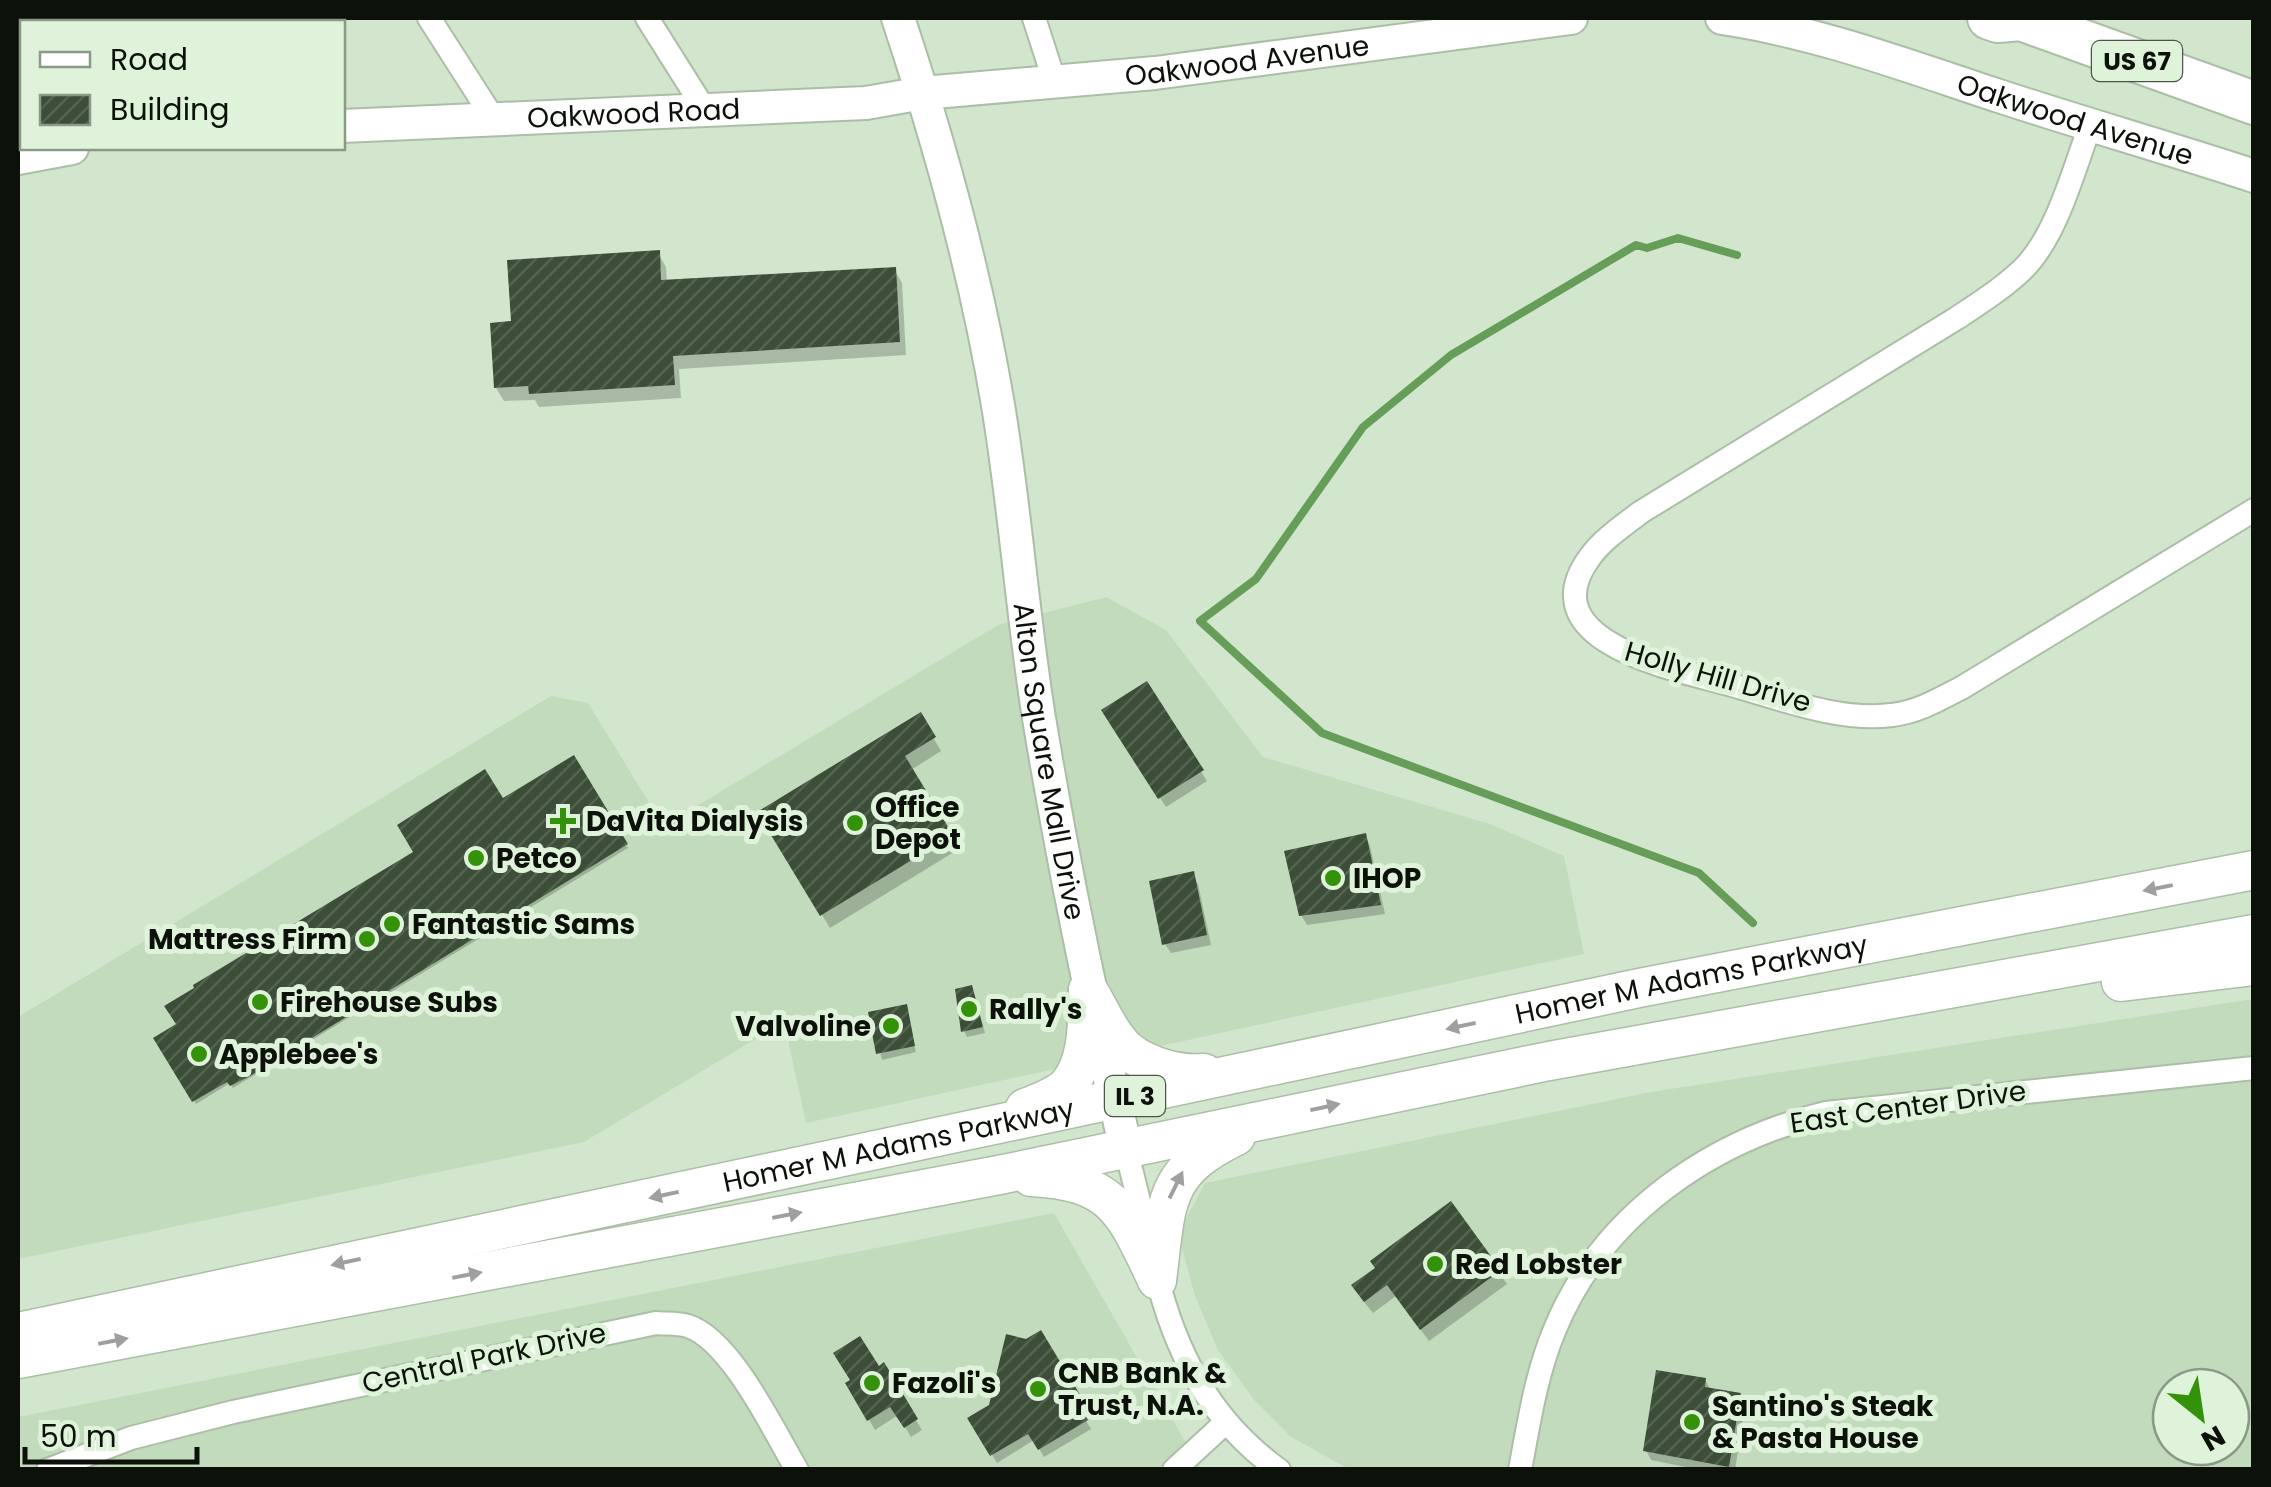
<svg xmlns="http://www.w3.org/2000/svg" width="2271" height="1487" font-family="Poppins,sans-serif">
	<style>
		.built { fill: #c3dbbd; fill-rule: evenodd }
		.shadow { fill: #0003 }
		.lines { fill: none; stroke-linecap: round; stroke-linejoin: round }
		.stream { stroke: #669d58; stroke-width: 8 }
		.building { fill: url(#building-hatch) }
		.street-casing { stroke: #abbea6; stroke-width: 26 }
		.secondary-casing { stroke: #abbea6; stroke-width: 36 }
		.primary-casing { stroke: #abbea6; stroke-width: 41 }
		.highway-casing { stroke: #abbea6; stroke-width: 46 }
		.street { stroke: #fff; stroke-width: 22 }
		.secondary { stroke: #fff; stroke-width: 32 }
		.primary { stroke: #fff; stroke-width: 38 }
		.highway { stroke: #fff; stroke-width: 42 }
		.oneway { fill: #9ea09d }
		.poi-dot { fill: #34920a; stroke: #dff3da; stroke-width: 4 }
		.labels { text-anchor: middle; dominant-baseline: central; stroke-width: 10; stroke-linejoin: round; paint-order: stroke }
		.shield { fill: #dff3da; stroke: #4b5648; stroke-width: 2.5 }
		.shield-label { font-size: 25px; font-weight: bold; fill: #0c120a }
		.street-label { font-size: 28px; fill: #0c120a; stroke: #dff3da }
		.poi-label { font-size: 28px; font-weight: bold; fill: #0c120a; stroke: #dff3da; text-anchor: start }
	</style>
	<defs>
		<pattern id="building-hatch" width="6" height="6" patternUnits="userSpaceOnUse" patternTransform="scale(2.5)"><rect width="6" height="6" fill="#3c4d38"/><path d="M-1 1l2-2M0 6l6-6M5 7l2-2" fill="none" stroke="#546251"/></pattern>
	</defs>
	<rect width="100%" height="100%" fill="#d2e6cd"/>
	<path class="built" d="M1106,597L1166,630L1263,757L1490,824L1564,856L1584,954L806,1123L784,1022L584,1142L18,1259V1017L551,696L588,703L658,817L670,822L998,625Z
		M2253,999V1469H1349L1291,1437L1254,1400L1218,1350L1195,1296L1178,1234L1205,1183L1651,1092ZM2171,1387H2231V1447H2171Z
		M1054,1213L1201,1469L18,1470V1417Z"/>
	<path class="shadow" d="M658,253L666,267L667,283L894,269L902,283L906,355L679,369L681,398L539,407L535,400L504,401L496,388L513,324Z
		M1146,684L1207,781L1166,807L1104,710Z
		M920,715L941,751L911,770L959,849L830,928L760,813Z
		M573,759L628,848L233,1088L230,1083L196,1104L156,1039L416,853Z
		M1365,836L1370,846L1385,914L1307,925L1301,915Z
		M1192,874L1198,884L1211,945L1171,953L1165,944Z
		M974,994L985,1033L967,1037L964,1031Z
		M905,1006L916,1052L882,1060L871,1014Z
		M1450,1204L1507,1284L1429,1341L1396,1296L1373,1313L1361,1298Z
		M1040,1334L1084,1407L1079,1409L1091,1429L1044,1457L1034,1440L997,1463L971,1419L991,1407L1026,1342Z
		M883,1366L922,1430L911,1437L898,1415L875,1430L848,1384Z
		M1705,1380L1711,1390L1739,1395L1745,1405L1735,1470H1700L1651,1460L1646,1450Z"/>
	<g class="lines">
		<path class="stream" d="M1737,255L1678,238L1647,248L1636,245L1451,355L1363,427L1256,579L1200,621L1322,733L1699,873L1753,923"/>
	</g>
	<path class="building" d="M660,250L661,280L896,267L900,342L673,356L675,385L529,394L528,386L494,388L490,323L511,321L507,260Z
		M1147,681L1204,770L1158,799L1101,710Z
		M921,712L936,737L905,756L953,835L820,916L757,812Z
		M574,755L628,844L250,1076L230,1086L227,1082L192,1102L153,1038L176,1024L164,1006L194,988L193,985L413,852L397,825L485,769L503,798Z
		M1366,833L1381,905L1299,916L1284,851Z
		M1194,871L1207,935L1162,945L1149,881Z
		M972,985L983,1027L961,1032L955,989Z
		M907,1004L915,1046L876,1054L868,1012Z
		M1451,1201L1501,1270L1420,1330L1387,1285L1364,1302L1351,1285L1375,1268L1370,1261Z
		M1041,1330L1082,1398L1077,1401L1088,1420L1038,1450L1028,1434L990,1456L967,1418L989,1405L1006,1334L1026,1339Z
		M860,1336L879,1366L884,1362L918,1419L904,1428L890,1407L867,1421L845,1383L850,1380L833,1353Z
		M1656,1370L1706,1378L1705,1387L1741,1393L1729,1467L1643,1451Z"/>
	<g class="lines">
		<defs>
			<path id="street" d="M34,18L39,22
				M429,18L495,121
				M647,18L705,110
				M1034,18L1055,83
				M2090,126C2074,169 2057,234 2025,267C2005,287 1981,302 1957,318L1641,512C1623,526 1603,539 1590,557C1527,642 1678,670 1728,684C1779,698 1839,722 1892,715C1918,712 1940,699 1963,687L2254,510
				M1126,1149L1148,1238
				M1155,1269C1174,1350 1209,1420 1279,1470
				M48,1470L131,1438L233,1412L656,1323C666,1324 678,1323 688,1326C731,1340 774,1431 797,1470
				M1174,1470L1225,1423
				M1520,1470C1529,1422 1536,1374 1555,1329C1602,1215 1710,1141 1826,1113L2254,1068"/>
			<g id="secondary">
				<path id="s1" d="M898,18C940,144 976,274 998,405C1015,507 1022,610 1038,712C1062,859 1092,1004 1126,1149"/>
				<path id="s2" d="M1722,18C1817,32 1908,66 1999,96C2084,124 2169,148 2254,176"/>
				<path id="s3" d="M342,126L866,103L923,93L1155,73L1571,18"/>
				<path d="M18,158L72,148"/>
			</g>
			<g id="primary">
				<path d="M2121,982L2254,966"/>
				<path d="M1088,990C1100,1009 1111,1037 1128,1051C1148,1067 1180,1075 1204,1073"/>
				<path d="M1025,1108C1038,1103 1058,1096 1068,1085C1089,1062 1087,1019 1088,990"/>
				<path d="M1031,1177C1114,1181 1124,1211 1157,1280"/>
				<path d="M1157,1280C1167,1204 1161,1172 1236,1136"/>
				<path id="s4" d="M18,1332L1639,988L2254,870"/>
				<path d="M18,1359L999,1175L1549,1061L2254,934"/>
			</g>
			<path id="highway" d="M1989,18L1998,21L2021,19L2254,103"/>
		</defs>
		<use href="#street" class="street-casing"/>
		<use href="#secondary" class="secondary-casing"/>
		<use href="#primary" class="primary-casing"/>
		<use href="#highway" class="highway-casing"/>
		<use href="#street" class="street"/>
		<use href="#secondary" class="secondary"/>
		<use href="#primary" class="primary"/>
		<use href="#highway" class="highway"/>
	</g>
	<defs><path id="oneway-solid" d="M-6-.8H1V-3.2L6.5 0L1 3.2V.8H-6Z" transform="scale(2.5)"/></defs>
	<g class="oneway">
		<use href="#oneway-solid" transform="translate(2158 888) rotate(169)"/>
		<use href="#oneway-solid" transform="translate(1461 1026) rotate(168)"/>
		<use href="#oneway-solid" transform="translate(1325 1107) rotate(-12)"/>
		<use href="#oneway-solid" transform="translate(1176 1185) rotate(-64)"/>
		<use href="#oneway-solid" transform="translate(664 1195) rotate(168)"/>
		<use href="#oneway-solid" transform="translate(787 1215) rotate(-11)"/>
		<use href="#oneway-solid" transform="translate(346 1262) rotate(168)"/>
		<use href="#oneway-solid" transform="translate(467 1275) rotate(-11)"/>
		<use href="#oneway-solid" transform="translate(113 1341) rotate(-11)"/>
	</g>
	<g class="poi-dot">
		<path d="M558 806h10v10h10v10h-10v10h-10v-10h-10v-10h10z"/>
		<circle cx="855" cy="823" r="10"/>
		<circle cx="476" cy="858" r="10"/>
		<circle cx="1333" cy="878" r="10"/>
		<circle cx="392" cy="924" r="10"/>
		<circle cx="367" cy="939" r="10"/>
		<circle cx="260" cy="1002" r="10"/>
		<circle cx="969" cy="1009" r="10"/>
		<circle cx="891" cy="1026" r="10"/>
		<circle cx="199" cy="1054" r="10"/>
		<circle cx="1435" cy="1264" r="10"/>
		<circle cx="872" cy="1383" r="10"/>
		<circle cx="1038" cy="1389" r="10"/>
		<circle cx="1692" cy="1422" r="10"/>
	</g>
	<g class="labels">
		<g class="shield">
			<rect x="2092" y="41" width="90" height="40" rx="8"/>
			<rect x="1105" y="1076" width="60" height="40" rx="8"/>
		</g>
		<g class="shield-label">
			<text x="2137" y="61">US 67</text>
			<text x="1135" y="1096">IL 3</text>
		</g>
		<g class="street-label">
			<text stroke="none"><textPath href="#s3" startOffset="908">Oakwood Avenue</textPath></text>
			<text stroke="none"><textPath href="#s3" startOffset="292">Oakwood Road</textPath></text>
			<text stroke="none"><textPath href="#s2" startOffset="368">Oakwood Avenue</textPath></text>
			<text transform="translate(1718 677) rotate(16)">Holly Hill Drive</text>
			<text stroke="none"><textPath href="#s1" startOffset="760">Alton Square Mall Drive</textPath></text>
			<text stroke="none"><textPath href="#s4" startOffset="1710">Homer M Adams Parkway</textPath></text>
			<text transform="translate(1908 1107) rotate(-8)">East Center Drive</text>
			<text stroke="none"><textPath href="#s4" startOffset="900">Homer M Adams Parkway</textPath></text>
			<text transform="translate(484 1358) rotate(-12)">Central Park Drive</text>
		</g>
		<g class="poi-label">
			<text x="875" y="807">Office<tspan x="875" dy="32">Depot</tspan></text>
			<text x="586" y="821">DaVita Dialysis</text>
			<text x="496" y="858">Petco</text>
			<text x="1353" y="878">IHOP</text>
			<text x="412" y="924">Fantastic Sams</text>
			<text x="347" y="939" text-anchor="end">Mattress Firm</text>
			<text x="280" y="1002">Firehouse Subs</text>
			<text x="989" y="1009">Rally's</text>
			<text x="871" y="1026" text-anchor="end">Valvoline</text>
			<text x="219" y="1054">Applebee's</text>
			<text x="1455" y="1264">Red Lobster</text>
			<text x="1058" y="1373">CNB Bank &amp;<tspan x="1058" dy="32">Trust, N.A.</tspan></text>
			<text x="892" y="1383">Fazoli's</text>
			<text x="1712" y="1406">Santino's Steak<tspan x="1712" dy="32">&amp; Pasta House</tspan></text>
		</g>
	</g>
	<rect width="2271" height="1487" fill="none" stroke="#0c120a" stroke-width="40"/>
	<rect x="20" y="20" width="325" height="130" fill="#dff3da" stroke="#8b9987" stroke-width="2.5"/>
	<rect x="40" y="52" width="50" height="15" fill="#ffffff" stroke="#8b9987" stroke-width="2.5"/>
	<text x="110" y="70" font-size="30" fill="#0c120a">Road</text>
	<rect x="40" y="95" width="50" height="30" fill="url(#building-hatch)" stroke="#8b9987" stroke-width="2.5"/>
	<text x="110" y="120" font-size="30" fill="#0c120a">Building</text>
	<g transform="translate(2201 1417) rotate(150)"><circle r="48" fill="#dff3da" stroke="#8b9987" stroke-width="2.5"/>
	<path d="M0-8L18 38L0 25L-18 38Z" fill="#34920a"/>
	<text y="-15" font-size="28" font-weight="bold" text-anchor="middle" fill="#0c120a">N</text>
	</g>
	<path d="M25 1447v15h172v-15" fill="none" stroke="#0c120a" stroke-width="5"/>
	<text x="40" y="1447" font-size="30" fill="#0c120a" stroke="#dff3da" stroke-width="8" paint-order="stroke">50 m</text>
</svg>
